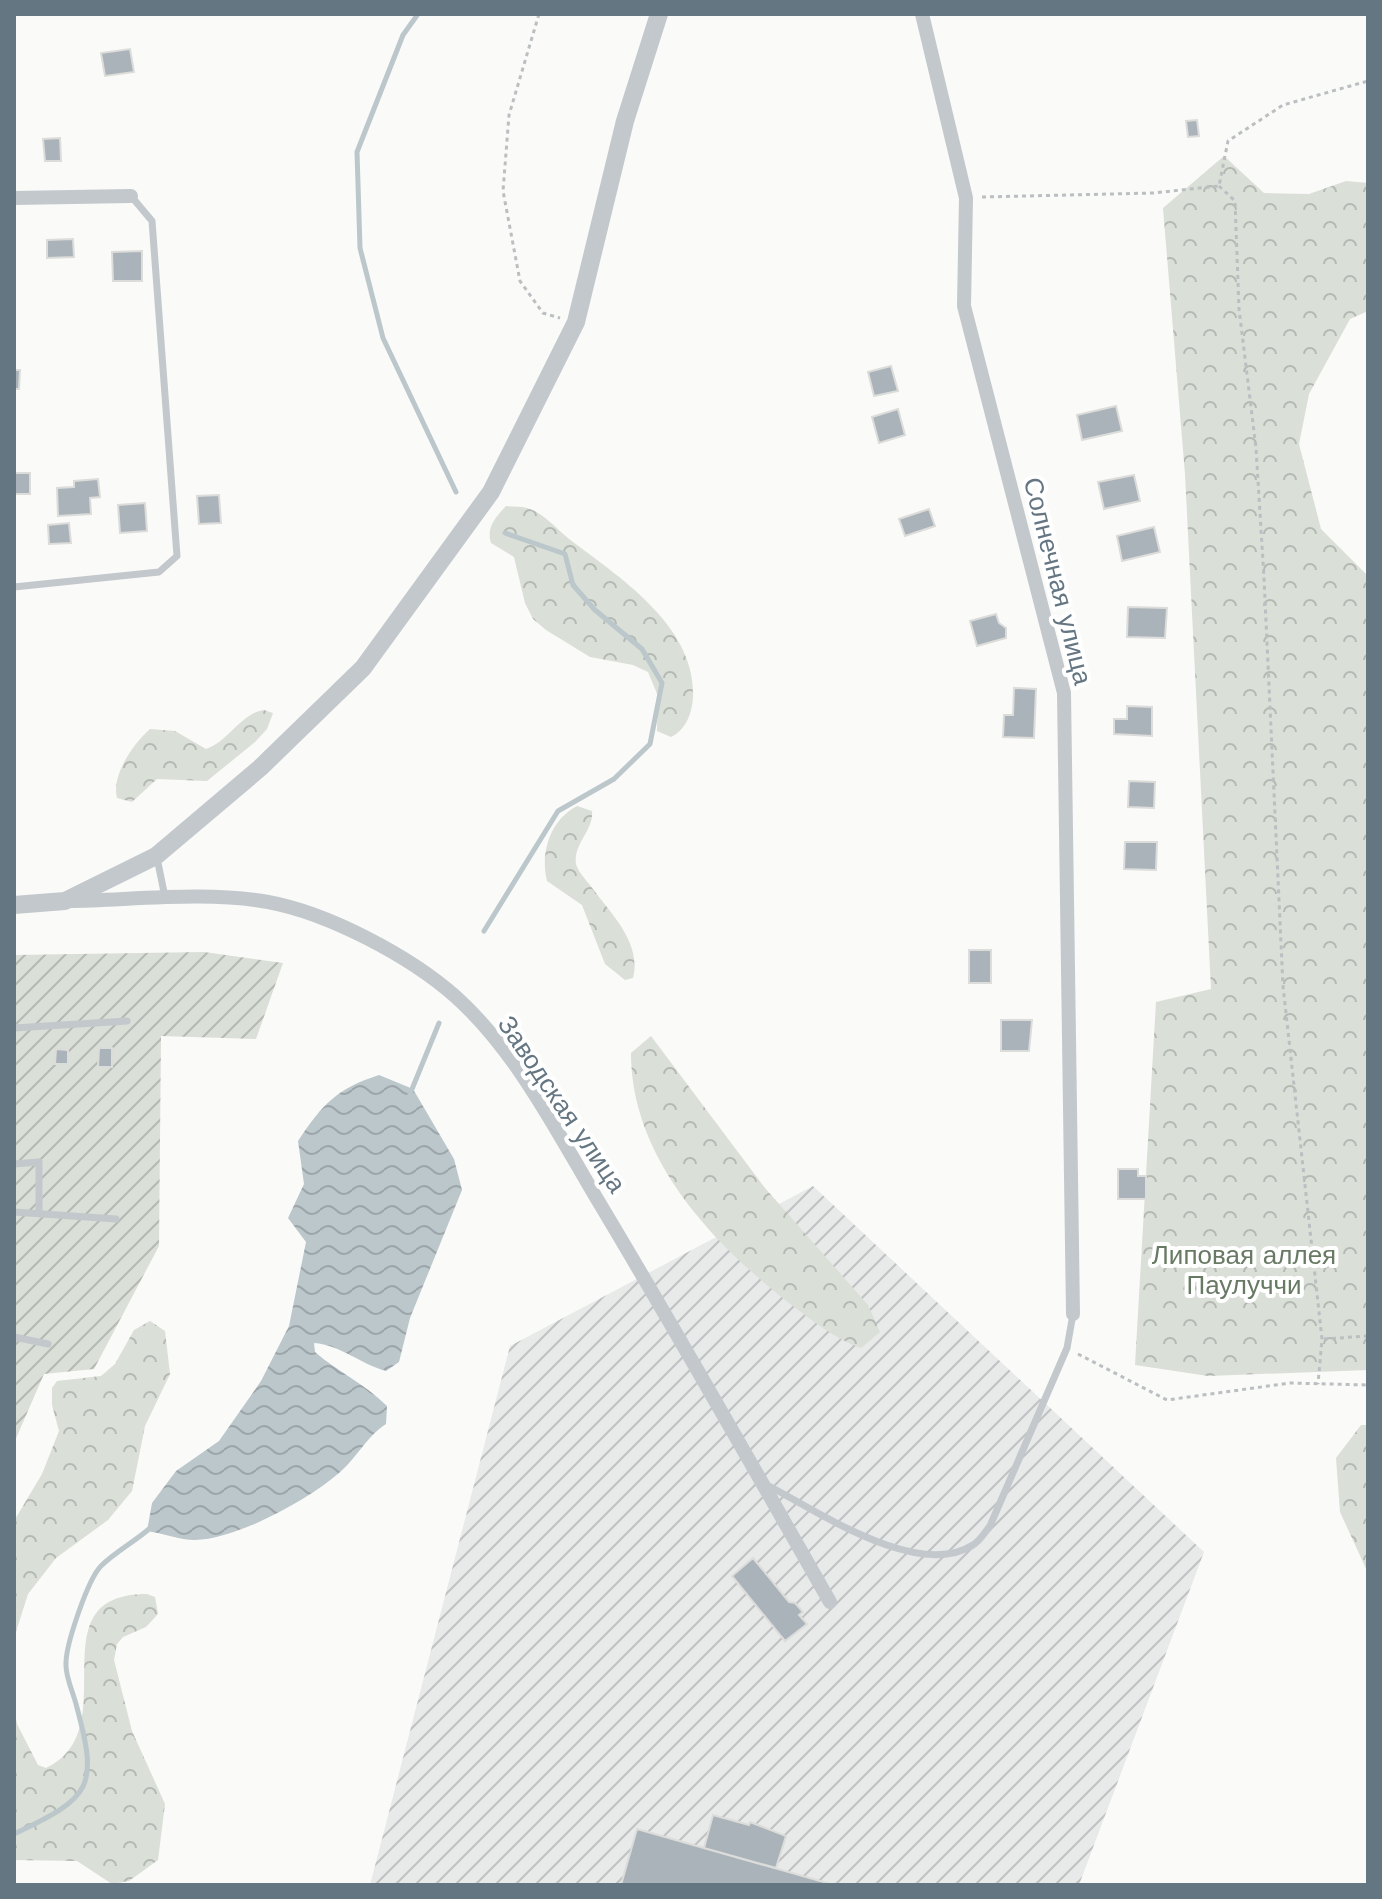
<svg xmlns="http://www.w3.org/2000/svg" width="1382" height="1899" font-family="'Work Sans',sans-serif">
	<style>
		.industrial { fill: url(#industrial-furrows) }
		.forest { fill: url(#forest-crowns) }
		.garden { fill: url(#garden-furrows) }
		.water { fill: url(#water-waves) }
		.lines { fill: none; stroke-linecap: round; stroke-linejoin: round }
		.stream { stroke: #bbc7cb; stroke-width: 5 }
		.building { fill: #aab3b9; stroke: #dcdcda; stroke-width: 2 }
		.path { stroke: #bbbfc2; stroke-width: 3; stroke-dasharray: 4 4; stroke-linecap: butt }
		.service { stroke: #c3c8cc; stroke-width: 7 }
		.minor { stroke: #c3c8cc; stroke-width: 14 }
		.tertiary { stroke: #c3c8cc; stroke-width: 18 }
		.labels { text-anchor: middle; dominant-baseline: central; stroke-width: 8; stroke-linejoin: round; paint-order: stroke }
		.street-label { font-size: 26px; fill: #657683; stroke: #fff }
		.park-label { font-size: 26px; fill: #687a64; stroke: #fff }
	</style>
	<defs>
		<pattern id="industrial-furrows" width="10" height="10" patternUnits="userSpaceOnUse" patternTransform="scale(2)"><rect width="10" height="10" fill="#e8e9e9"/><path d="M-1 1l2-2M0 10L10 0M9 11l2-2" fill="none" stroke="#c0c1c2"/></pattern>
		<pattern id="forest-crowns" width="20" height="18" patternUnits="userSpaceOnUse" patternTransform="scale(2)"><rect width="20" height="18" fill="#dadfd7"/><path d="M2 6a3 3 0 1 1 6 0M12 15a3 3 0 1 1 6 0" fill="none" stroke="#b4b9b4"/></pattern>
		<pattern id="garden-furrows" width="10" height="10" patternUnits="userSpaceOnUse" patternTransform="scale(2)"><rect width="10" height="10" fill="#dadfd7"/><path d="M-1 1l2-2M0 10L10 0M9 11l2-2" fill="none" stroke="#b4b9b4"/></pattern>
		<pattern id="water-waves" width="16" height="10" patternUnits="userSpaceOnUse" patternTransform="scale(2)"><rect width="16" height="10" fill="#bbc7cb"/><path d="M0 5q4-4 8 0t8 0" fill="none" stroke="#9ca6aa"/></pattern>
	</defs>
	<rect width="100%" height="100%" fill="#fafaf8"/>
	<path class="industrial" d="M813,1186L1204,1552L1079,1885H370L510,1346Z"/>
	<path class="forest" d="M1224,156L1264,193L1309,194L1346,181L1368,183V311L1350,319L1309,394L1299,444L1321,529L1368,576V1370L1208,1376L1135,1365L1156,1002L1211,989L1185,474L1163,208Z
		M506,506C514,507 523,506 530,509C544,514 558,530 569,539C619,577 696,626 693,697C692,713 686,730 671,737L657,731L658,696L648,672L633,665L590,657L546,630L533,619L525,603L514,557L491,543C486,527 496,517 506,506Z
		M264,710L273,713L267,729L255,742L207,781L157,779L132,802L117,798C111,775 134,743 150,729L175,731L206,749C229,741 241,713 264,710Z
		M577,806L592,811C594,830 573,844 576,864C578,871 585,879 590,885C610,913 642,942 633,978L625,980L605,964L582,905L547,881C540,853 550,820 577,806Z
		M651,1036L765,1188L868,1305L880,1332L861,1348C833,1338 813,1321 789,1303C711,1242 631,1157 631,1053Z
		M150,1321L165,1331L170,1374L145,1426L132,1491L108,1520L56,1558L28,1594L14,1638V1521L42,1474L59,1431L52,1405V1388L57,1381L101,1376L115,1364L134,1330Z
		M1361,1425H1368V1573L1340,1512L1336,1458Z
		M147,1594L155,1597L158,1614L146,1627L123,1637L117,1644L114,1660L132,1731L165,1804L158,1860L129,1881L112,1884L77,1861L14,1860V1708L17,1724L38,1765L46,1768C129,1730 32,1594 147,1594Z"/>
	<path class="garden" d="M204,952L283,963L256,1039L161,1036L159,1246L94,1369L44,1374L14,1443V955Z"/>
	<path class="water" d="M379,1075L413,1089L454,1159L462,1190L410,1318L399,1362L386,1371C360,1364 341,1345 314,1343L315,1352C338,1372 365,1384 387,1406L386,1424C366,1437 357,1458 339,1473C308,1500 237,1539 195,1540C180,1540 162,1533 147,1531L152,1503L176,1471L219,1441L261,1381L289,1326L306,1242L288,1218L304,1184L298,1141C323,1104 336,1089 379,1075Z"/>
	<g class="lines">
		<path class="stream" d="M418,14L403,35L357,152L360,248L383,338L456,492
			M484,931L558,811L614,779L650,744L662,683L642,649L595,610L573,585L565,554L505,533
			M410,1094L439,1023
			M14,1834C92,1797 99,1788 76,1704C73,1692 65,1676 66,1663C66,1644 88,1579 101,1566C115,1552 134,1542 149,1529"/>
	</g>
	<path class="building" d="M130,49L134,72L105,76L101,53Z
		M1197,120L1199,136L1188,137L1186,121Z
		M60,138L61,161H45L43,139Z
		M73,239L74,257L47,258V240Z
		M142,251V281H113L112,252Z
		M891,366L898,391L874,396L868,372Z
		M14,370H20L19,389H14Z
		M1116,406L1122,431L1082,440L1077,415Z
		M898,409L905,435L879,443L872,417Z
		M14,473H30V494H14Z
		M1134,475L1140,501L1104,509L1098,482Z
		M98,479L100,497L90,498L91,514L58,516L57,488L74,487V481Z
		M219,495L221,523L199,524L197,496Z
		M145,503L147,531L120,533L118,505Z
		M929,509L935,526L905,536L899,519Z
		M69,523L71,543L49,544L48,525Z
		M1154,527L1160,552L1122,561L1117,536Z
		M1128,607L1167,608L1165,638L1127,637Z
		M996,614L999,623L1006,628V638L977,646L970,621Z
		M1014,688L1036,689L1034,738L1003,737L1004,715H1013Z
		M1127,706L1152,707V736L1114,734V719H1127Z
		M1129,781L1155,782L1154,808L1128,807Z
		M1125,842H1157L1156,870L1124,869Z
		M969,950H991V983H969Z
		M1001,1020H1032L1029,1051H1001Z
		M99,1048H112V1067H98Z
		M56,1049L68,1050V1064H55Z
		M1118,1169H1138V1176H1146V1199H1118Z
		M753,1558L789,1602L795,1603L803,1612L799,1615L807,1624L785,1641L732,1576Z
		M713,1815L749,1825L750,1822L786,1836L776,1868L704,1848Z
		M637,1829L834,1885H621Z"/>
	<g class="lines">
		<path class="path" d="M539,14L509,115L503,191L520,281L543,313L560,318
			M1219,186L1235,201L1239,309L1256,448L1264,578L1283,986L1322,1339L1318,1384
			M982,197L1153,193L1219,186L1228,141L1283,105L1368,81
			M1324,1339L1368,1336
			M1078,1354L1167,1400L1290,1383L1368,1385"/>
		<path class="service" d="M14,587L159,572L177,556L152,221L131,196
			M157,858L165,897
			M14,1028L127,1021
			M14,1164L39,1162V1214
			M14,1212L116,1219
			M14,1337L48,1344
			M767,1485C817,1511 918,1580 973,1545C980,1541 985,1532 990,1526L1067,1348L1073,1314"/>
		<path class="minor" d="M922,14L966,198L964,306L1064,693L1073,1314
			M14,198L131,196
			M69,901C132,900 207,891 268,902C328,913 410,956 456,997C516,1051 556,1130 597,1199C677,1332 753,1467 830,1602"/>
		<path class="tertiary" d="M14,905L65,901L156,856L260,768L363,668L491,492L576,322L625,121L659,14"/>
	</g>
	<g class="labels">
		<g class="street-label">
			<text transform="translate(1058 581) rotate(76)">Солнечная улица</text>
			<text transform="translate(562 1104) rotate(56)">Заводская улица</text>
		</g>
		<g class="park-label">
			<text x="1244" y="1255">Липовая аллея<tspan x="1244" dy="30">Паулуччи</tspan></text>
		</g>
	</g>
	<rect width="1382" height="1899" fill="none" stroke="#657683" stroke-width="32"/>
</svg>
